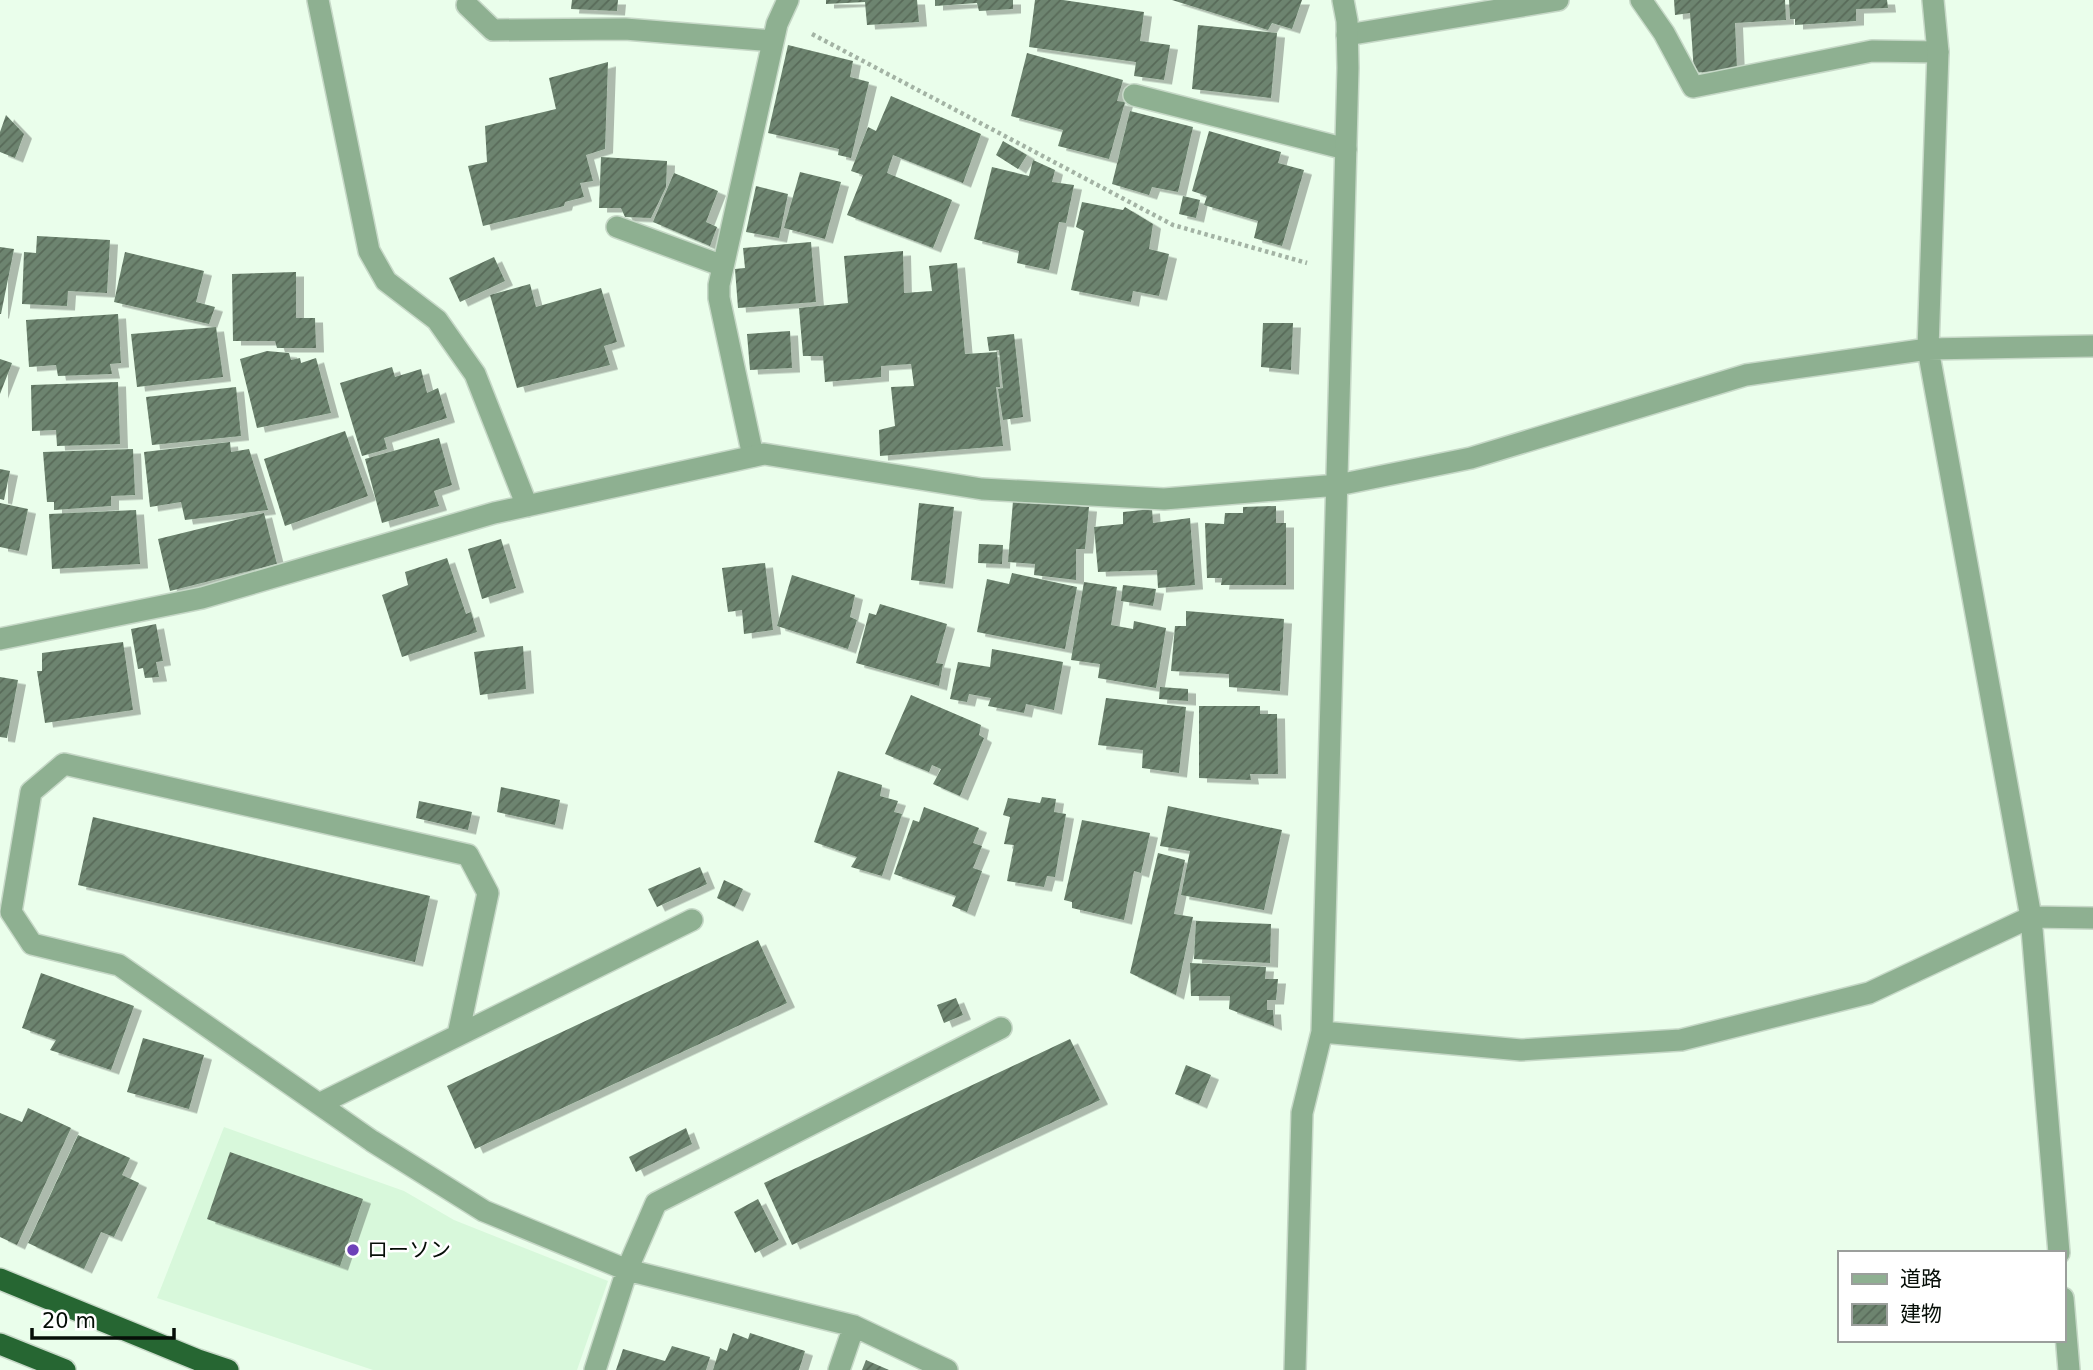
<svg xmlns="http://www.w3.org/2000/svg" width="2093" height="1370" font-family="'DejaVu Sans','Noto Sans JP',sans-serif">
	<style>
		.built { fill: #d8f8db }
		.building { fill: url(#building-hatch); filter: url(#shadow) }
		.lines { fill: none; stroke-linecap: round; stroke-linejoin: round }
		.service-casing { stroke: #c6d8c7; stroke-width: 24 }
		.minor-casing { stroke: #c6d8c7; stroke-width: 24 }
		.trunk-casing { stroke: #c6d8c7; stroke-width: 24 }
		.path { stroke: #a3b3a4; stroke-width: 4.5; stroke-dasharray: 3.5 3.5; stroke-linecap: butt }
		.service { stroke: #8eb091; stroke-width: 21 }
		.minor { stroke: #8eb091; stroke-width: 21 }
		.trunk { stroke: #266632; stroke-width: 21 }
		.poi-dot { fill: #6d40b8; stroke: #fff; stroke-width: 2.5 }
		.labels { text-anchor: middle; dominant-baseline: central; stroke-width: 5; stroke-linejoin: round; paint-order: stroke }
		.poi-label { font-size: 21px; fill: #060e07; stroke: #fff; text-anchor: start }
	</style>
	<defs>
		<pattern id="building-hatch" width="6" height="6" patternUnits="userSpaceOnUse" patternTransform="scale(1.75)"><rect width="6" height="6" fill="#6d846f"/><path d="M-1 1l2-2M0 6l6-6M5 7l2-2" fill="none" stroke="#586a59"/></pattern>
		<filter id="shadow"><feDropShadow dx="8" dy="4.5" stdDeviation="0" flood-color="#0004"/></filter>
	</defs>
	<rect width="100%" height="100%" fill="#eafeeb"/>
	<path class="built" d="M224,1127L404,1191L454,1220L608,1281L577,1370H373L157,1298Z"/>
	<path class="building" d="M572,0H618L617,11L571,9Z
		M826,0H917L919,22L867,25L865,2L826,4Z
		M935,0H1013V9L979,11L977,3L935,6Z
		M1035,0H1063L1144,12L1140,41L1170,45L1164,80L1134,76L1136,62L1029,47Z
		M1172,0H1302L1292,29L1272,23L1268,30Z
		M1674,0H1785L1786,20L1735,23L1737,69L1694,73L1690,13L1675,15Z
		M1789,0H1887L1888,8L1856,9V21L1795,25V19H1790Z
		M1198,25L1277,33L1271,98L1192,89Z
		M788,45L853,61L850,77L869,82L851,158L838,155L839,149L768,133Z
		M1027,53L1123,80L1117,101L1125,102L1109,159L1058,146L1063,130L1011,116Z
		M608,62L605,149L586,155L593,181L580,183L584,197L565,202L564,206L483,226L468,166L487,162L485,126L556,109L549,78Z
		M891,96L981,134L963,183L893,155L887,173L952,200L933,248L847,215L863,175L851,171L868,127L876,131Z
		M1130,111L1193,127L1178,192L1152,187L1149,195L1112,184Z
		M6,115L24,134L15,158L0,152V132Z
		M1209,131L1281,152L1278,163L1304,170L1282,246L1254,238L1258,221L1204,205L1207,196L1192,191Z
		M1003,141L1027,155L1018,169L996,155Z
		M601,157L667,161L666,187L651,218L625,217L621,208H599Z
		M1033,160L1055,170L1052,182L1074,185L1066,223L1059,222L1049,270L1017,263L1019,251L974,239L992,167L1029,176Z
		M800,172L841,182L825,239L784,228Z
		M674,173L718,191L706,222L717,227L710,246L653,222Z
		M756,186L788,194L779,238L746,232Z
		M1183,196L1200,200L1196,218L1179,214Z
		M1082,202L1123,210L1125,207L1153,224L1149,249L1169,254L1159,296L1133,291L1131,302L1071,290L1084,231L1076,227Z
		M37,236L110,240L107,293L68,291L67,306L22,304L24,252L36,253Z
		M811,242L816,302L738,308L735,269L745,268L743,248Z
		M0,247L14,249L1,314H0Z
		M903,251L904,293L932,291L929,266L957,263L965,354L997,352L1000,387H996L1003,446L880,456L879,430L895,426L891,387L914,386L911,364L881,366V377L825,382L823,356H803L799,308L848,303L844,256Z
		M125,252L204,271L196,302L215,307L209,324L114,302Z
		M494,257L505,281L460,302L449,278Z
		M296,272V318H315L316,348H277L275,341H233L232,274Z
		M530,284L536,307L601,288L617,342L604,346L610,365L517,388L490,295Z
		M118,314L121,363L110,364L112,374L58,376L56,365L29,367L26,320Z
		M1263,323H1293L1291,370L1261,367Z
		M216,327L223,377L137,387L131,334Z
		M790,331L792,368L750,370L747,334Z
		M1014,334L1023,417L1003,420L998,389L1003,388L999,350L989,351L987,337Z
		M267,351L289,353L291,360L300,358L301,363L316,358L331,413L257,428L240,359Z
		M0,359L12,363L0,394Z
		M392,367L395,377L421,369L427,393L438,388L447,418L384,438L387,449L362,456L340,383Z
		M118,382L120,444L57,446L56,430L32,431L31,385Z
		M236,387L241,436L152,445L146,397Z
		M345,431L368,496L285,526L264,459Z
		M439,438L452,485L434,491L439,506L382,523L365,459Z
		M230,442L231,452L249,449L268,510L185,520L181,502L150,507L144,452Z
		M133,449L135,495L111,496V506L54,510V502H47L43,452Z
		M0,469L10,471L4,500L0,499Z
		M1013,501L1089,507L1085,549H1076V580L1034,575L1035,564L1008,562Z
		M0,503L28,509L19,551L0,547Z
		M919,503L954,507L945,584L911,580Z
		M1276,506V523H1286V585H1221L1222,578H1207L1205,523L1224,524L1225,513H1243V507Z
		M1152,509L1153,523L1190,518L1195,585L1158,588L1157,570L1098,572L1094,527L1123,524V512Z
		M136,510L140,564L52,569L49,514Z
		M264,513L277,564L170,591L158,539Z
		M501,539L516,588L482,599L468,549Z
		M979,544L1003,545L1002,564L978,563Z
		M447,558L466,614L471,612L477,632L402,657L382,595L408,585L405,572Z
		M765,563L773,630L744,634L742,610L728,612L722,568Z
		M1012,573L1077,587L1065,649L977,632L987,579L1009,584Z
		M792,575L855,595L850,617L857,620L848,649L777,626Z
		M1084,582L1117,587L1111,625L1133,629L1134,621L1166,628L1156,688L1098,678L1100,664L1071,660Z
		M1123,585L1156,589L1153,606L1121,601Z
		M880,604L947,624L936,663L943,664L939,686L856,663L869,613L876,615Z
		M1186,611L1284,619L1280,691L1229,687V674L1171,671L1175,626H1186Z
		M156,624L163,661L156,662L159,677L145,678L143,668L138,669L131,629Z
		M123,642L133,710L45,723L37,671H42V653Z
		M523,646L526,689L480,695L474,652Z
		M992,649L1063,662L1054,710L1026,704L1024,713L988,706L991,698L969,694L967,702L950,699L958,662L990,667Z
		M0,677L18,680L7,738L0,737Z
		M1160,687L1188,689V701L1159,699Z
		M911,695L981,725L979,735L984,738L960,796L933,784L941,769L932,765L929,772L885,754Z
		M1106,698L1186,707L1179,773L1142,768L1143,750L1098,745Z
		M1199,706H1260V714H1277L1278,774H1250L1251,780L1199,778Z
		M838,771L882,785L880,796L898,801L894,812L902,814L882,876L851,867L857,857L814,842Z
		M501,787L560,800L555,825L497,812Z
		M1042,797L1056,799L1054,812L1066,814L1055,877L1047,876L1044,887L1007,881L1014,845L1004,844L1010,817L1003,815L1008,798L1040,803Z
		M419,801L472,812L468,830L416,818Z
		M1168,806L1282,830L1264,910L1181,895L1190,851L1160,846Z
		M924,807L979,828L973,843L982,846L973,868L982,871L967,912L952,906L956,896L894,874L913,820L919,822Z
		M93,817L430,896L415,962L78,885Z
		M1082,820L1150,833L1141,873L1134,871L1124,920L1072,908V902L1064,900Z
		M1158,853L1185,860L1174,914L1193,917L1176,995L1130,973Z
		M700,867L707,884L657,907L648,889Z
		M724,880L743,889L735,907L717,898Z
		M1196,921L1271,924L1270,963L1194,959Z
		M758,940L787,1003L475,1149L447,1086Z
		M1190,963L1266,967L1265,979H1278L1276,1000H1267V1010H1273L1274,1026L1229,1009L1230,996H1191Z
		M41,973L134,1006L111,1070L50,1050L56,1040L22,1028Z
		M956,998L963,1015L944,1023L937,1005Z
		M143,1038L204,1055L189,1109L127,1092Z
		M1070,1039L1100,1100L792,1245L764,1183Z
		M1186,1065L1211,1075L1199,1104L1175,1094Z
		M28,1108L71,1128L17,1245L0,1237V1113L22,1122Z
		M686,1128L692,1144L636,1172L629,1157Z
		M78,1135L130,1158L122,1175L139,1183L114,1237L101,1232L84,1269L28,1243Z
		M230,1152L363,1199L340,1266L207,1219Z
		M758,1199L779,1240L755,1253L734,1212Z
		M733,1333L748,1339L750,1333L805,1351L799,1370H713L720,1348L727,1351Z
		M672,1346L710,1357L706,1370H616L623,1349L665,1361Z
		M866,1360L889,1370H862Z"/>
	<g class="lines">
		<defs>
			<path id="service" d="M1641,0L1664,33L1693,87L1872,51L1938,52
				M467,5L493,30L625,29L773,41
				M1347,35L1558,0
				M1134,95L1346,149
				M617,227L723,266
				M753,456L719,298V285L777,24L788,0"/>
			<path id="minor" d="M318,0L369,251L386,281L437,320L475,374L527,506
				M1933,0L1938,52L1928,349L2031,917L2059,1253
				M0,639L202,598L494,513L764,454L982,489L1164,499L1338,485L1471,458L1746,375L1928,349L2093,346
				M1322,1032L1521,1050L1681,1040L1869,993L2031,917L2093,918
				M458,1035L488,893L468,855L64,764L31,792L11,912L32,944L119,965L372,1141L484,1211L627,1270L854,1326L947,1370
				M319,1104L692,920
				M2063,1298L2069,1370
				M595,1370L627,1270L656,1203L1001,1028
				M839,1370L854,1326
				M1295,1370L1302,1113L1322,1032L1348,68L1347,21L1343,0"/>
			<path id="trunk" d="M0,1279L198,1360L228,1370
				M0,1344L65,1370"/>
		</defs>
		<use href="#service" class="service-casing"/>
		<use href="#minor" class="minor-casing"/>
		<use href="#trunk" class="trunk-casing"/>
		<path class="path" d="M812,34L1173,225L1307,263"/>
		<use href="#service" class="service"/>
		<use href="#minor" class="minor"/>
		<use href="#trunk" class="trunk"/>
	</g>
	<circle class="poi-dot" cx="353" cy="1250" r="7"/>
	<g class="labels">
		<g class="poi-label">
			<text x="367" y="1250">ローソン</text>
		</g>
	</g>
	<rect x="1838" y="1251" width="228" height="91" fill="#ffffff" stroke="#9b9f9c" stroke-width="2"/>
	<rect x="1852" y="1274" width="35" height="10" fill="#8eb091" stroke="#9b9f9c" stroke-width="2"/>
	<text x="1900" y="1286" font-size="21" fill="#060e07">道路</text>
	<rect x="1852" y="1304" width="35" height="21" fill="url(#building-hatch)" stroke="#9b9f9c" stroke-width="2"/>
	<text x="1900" y="1321" font-size="21" fill="#060e07">建物</text>
	<path d="M32 1328v10h142v-10" fill="none" stroke="#060e07" stroke-width="3.5"/>
	<text x="42" y="1328" font-size="21" fill="#060e07" stroke="#ffffff" stroke-width="5" paint-order="stroke">20 m</text>
</svg>
